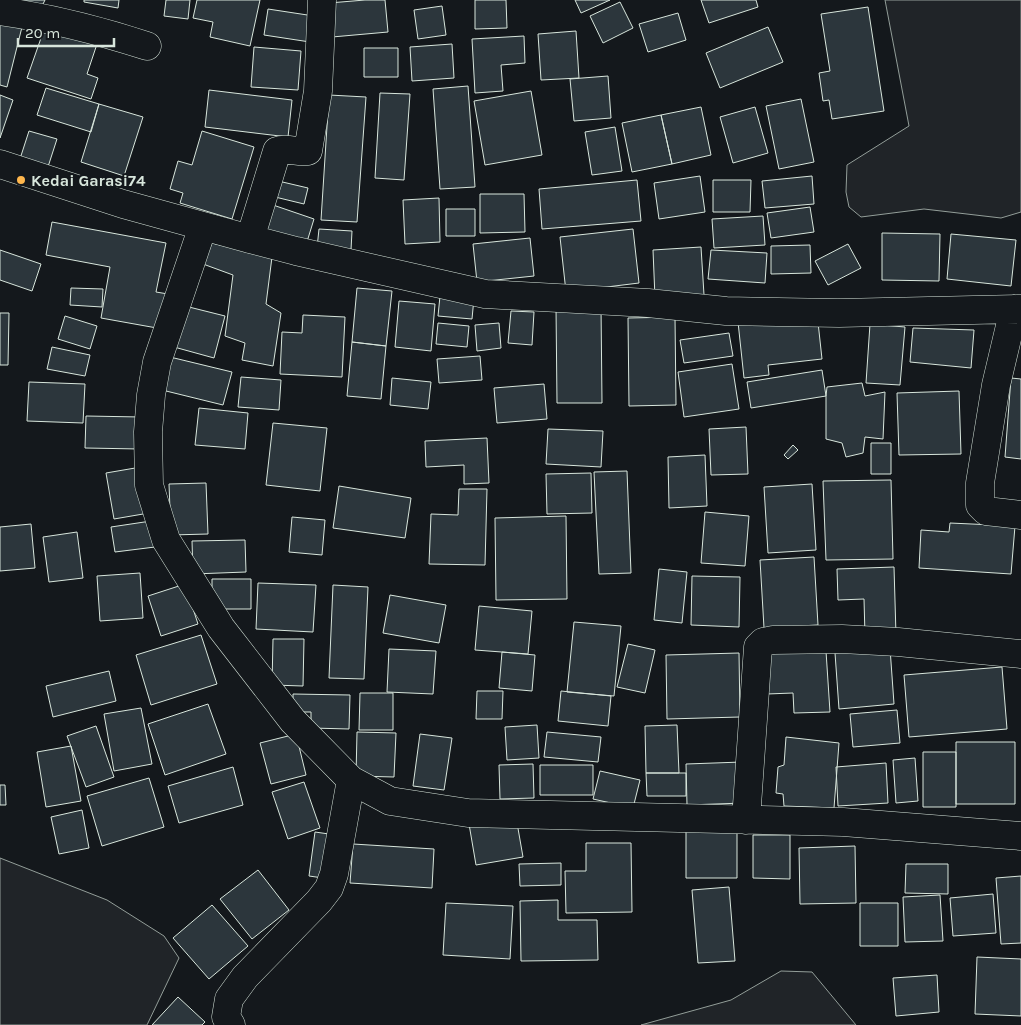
<svg xmlns="http://www.w3.org/2000/svg" width="1021" height="1025" font-family="Karla,sans-serif">
	<style>
		.green { fill: #202428; stroke: #939e99 }
		.building { fill: #2c363c; stroke: #d8e6dc }
		.lines { fill: none; stroke-linecap: round; stroke-linejoin: round }
		.minor-casing { stroke: #d8e6dc; stroke-width: 29 }
		.minor { stroke: #14181c; stroke-width: 28 }
		.poi-dot { fill: #ffb74d; stroke: #14181c; stroke-width: 2 }
		.labels { text-anchor: middle; dominant-baseline: central; stroke-width: 4; stroke-linejoin: round; paint-order: stroke }
		.poi-label { font-size: 16px; font-weight: bold; fill: #d8e6dc; stroke: #14181c; text-anchor: start }
	</style>
	<rect width="100%" height="100%" fill="#14181c"/>
	<path class="green" d="M885,0H1021V212L1001,218L924,209L861,217L849,207L846,192L847,165L909,126Z
		M0,858L107,900L164,936L179,958L147,1025H0Z
		M781,971L812,972L856,1025H641L731,1000Z"/>
	<path class="building" d="M17,0H45L40,10Z
		M84,0H119L118,8L84,2Z
		M166,0H190L188,19L164,16Z
		M197,0H260L250,46L210,37L213,22L193,18Z
		M365,0H385L388,32L332,37L329,3Z
		M475,0H506L507,28L475,29Z
		M575,0H610L581,13Z
		M701,0H756L758,7L709,23Z
		M620,2L633,28L603,43L590,16Z
		M442,6L446,35L418,39L414,10Z
		M868,7L884,111L832,119L829,100L823,101L819,73L830,71L821,14Z
		M268,9L314,16L310,42L264,35Z
		M678,13L686,40L648,52L639,24Z
		M0,19L23,23L7,87L0,85Z
		M47,21L99,38L87,74L98,78L91,99L27,78Z
		M768,27L783,62L720,88L706,53Z
		M576,31L579,78L541,80L538,34Z
		M524,36L525,63L501,65L503,91L475,93L472,39Z
		M452,44L454,78L412,81L410,47Z
		M254,47L301,51L298,90L251,87Z
		M364,48H398V77H364Z
		M608,76L611,118L574,121L570,79Z
		M468,86L475,187L440,189L433,89Z
		M46,88L99,104L91,132L37,115Z
		M209,90L292,100L288,137L205,127Z
		M531,91L542,155L485,165L474,101Z
		M380,93L410,94L404,180L375,178Z
		M0,95L13,100L0,138Z
		M329,95L366,97L357,222L321,220Z
		M801,99L814,162L779,169L766,106Z
		M99,104L143,117L124,176L81,162Z
		M701,107L711,155L672,164L661,115Z
		M755,107L768,153L733,163L720,117Z
		M661,115L672,164L632,172L622,123Z
		M615,127L622,171L592,175L585,132Z
		M29,131L57,139L46,173L18,165Z
		M202,131L254,147L232,219L180,203L183,193L170,189L178,161L192,165Z
		M700,176L705,212L659,219L654,183Z
		M812,176L814,204L765,208L762,181Z
		M274,180L308,188L304,204L271,196Z
		M637,180L641,221L542,229L539,189Z
		M713,180H751L750,212H713Z
		M480,194H524L525,232L480,233Z
		M439,198L440,242L405,244L403,200Z
		M273,205L314,219L306,245L264,230Z
		M810,207L814,232L771,238L767,213Z
		M446,209H475V236H446Z
		M763,216L765,245L714,248L712,219Z
		M52,222L166,243L156,292L174,295L168,330L101,318L110,267L46,255Z
		M319,229L352,231L351,250L317,248Z
		M633,229L639,283L566,292L560,237Z
		M882,233L940,234L939,281L882,280Z
		M951,234L1016,240L1011,286L947,279Z
		M530,238L534,276L477,282L473,244Z
		M212,243L272,257L266,304L281,313L273,366L242,360L245,343L225,336L233,275L203,264Z
		M848,244L861,268L828,285L815,261Z
		M810,245L811,273L771,274V246Z
		M701,247L704,295L655,298L653,250Z
		M0,250L41,264L32,291L0,280Z
		M711,250L767,253L765,283L708,279Z
		M71,288L103,289L102,307L70,305Z
		M357,288L392,291L386,346L352,342Z
		M440,296L474,298L472,319L438,316Z
		M399,301L435,304L431,351L395,347Z
		M185,306L225,316L214,358L174,347Z
		M601,306L602,403H557L556,307Z
		M511,311L534,312L532,345L508,343Z
		M0,313H9L8,365H0Z
		M817,313L822,359L768,365L769,375L744,378L738,322Z
		M303,315L345,317L342,377L280,374L282,332L302,333Z
		M65,316L97,326L90,349L58,339Z
		M675,317L676,405L629,406L628,318Z
		M438,323L469,326L467,347L436,344Z
		M499,323L501,348L477,351L475,325Z
		M870,324L905,327L900,385L866,383Z
		M913,328L974,330L971,368L910,362Z
		M729,333L733,356L684,363L680,340Z
		M352,342L386,346L381,399L347,396Z
		M52,347L90,355L85,376L47,369Z
		M480,356L482,380L439,383L437,359Z
		M170,357L232,372L223,405L162,390Z
		M732,364L739,409L684,417L678,372Z
		M822,370L826,396L751,408L747,382Z
		M241,377L281,380L279,410L238,407Z
		M392,378L431,382L428,409L390,405Z
		M1011,378L1021,379V459L1005,457Z
		M29,382L85,384L83,423L27,421Z
		M862,383L865,396L885,392L883,439L865,437L863,453L846,457L842,443L826,439V396L827,387Z
		M544,384L547,419L497,423L494,388Z
		M959,391L961,454L899,455L897,393Z
		M199,408L248,413L245,449L195,445Z
		M86,416L141,417L140,449L85,448Z
		M273,423L327,428L320,491L266,485Z
		M746,427L748,474L711,475L709,429Z
		M548,429L603,431L601,467L546,464Z
		M487,438L489,483L464,484V465L426,467L425,441Z
		M871,443H891V474H871Z
		M793,445L798,450L788,459L784,455Z
		M705,455L707,506L669,508L668,457Z
		M141,467L149,513L114,519L106,473Z
		M627,471L631,573L599,574L594,472Z
		M591,473L592,513L547,514L546,474Z
		M891,480L893,559L826,560L823,481Z
		M206,483L208,534L171,535L169,484Z
		M812,484L816,550L768,553L764,487Z
		M339,486L411,498L405,538L333,528Z
		M459,489H487L485,565L429,564L431,514L458,515Z
		M705,512L749,516L745,566L701,563Z
		M566,516L567,599L496,600L495,518Z
		M292,517L325,520L322,555L289,552Z
		M151,521L155,547L115,552L111,527Z
		M950,523L1015,526L1011,574L919,568L921,530L949,532Z
		M31,524L35,568L0,571V527Z
		M77,532L83,578L49,582L43,537Z
		M245,540L246,572L193,574L192,541Z
		M814,557L818,625L764,628L760,560Z
		M894,567L896,635L865,636L864,599L838,600L837,569Z
		M659,569L687,572L682,623L654,620Z
		M140,573L143,618L100,621L97,576Z
		M692,576L740,577L739,627L691,625Z
		M212,579H251V609H212Z
		M258,583L316,585L313,632L256,629Z
		M185,584L198,624L161,636L148,596Z
		M333,585L368,587L364,679L329,678Z
		M390,595L446,605L439,643L383,633Z
		M479,606L532,611L528,654L475,650Z
		M574,622L621,626L614,696L567,692Z
		M201,635L217,684L151,705L136,655Z
		M273,639H304L303,686L272,685Z
		M628,644L655,650L645,693L617,687Z
		M890,648L894,704L839,709L835,653Z
		M389,649L436,651L433,694L387,692Z
		M826,651L830,712L794,713L793,693L767,694L765,654Z
		M502,652L535,655L532,691L499,688Z
		M739,653L740,717L667,719L666,655Z
		M1002,667L1007,729L909,737L904,675Z
		M109,671L116,701L53,717L46,686Z
		M477,691H503L502,719H476Z
		M561,691L611,696L608,726L558,721Z
		M360,693H393V730H359Z
		M293,694L350,695L349,729L311,728V712H293Z
		M208,704L226,754L165,775L148,724Z
		M141,708L152,764L114,771L104,714Z
		M897,710L900,743L853,747L850,714Z
		M537,725L539,758L507,760L505,727Z
		M677,725L679,773H646L645,726Z
		M96,726L114,777L86,787L67,736Z
		M357,732L396,733L394,777L356,776Z
		M547,732L601,737L598,762L544,757Z
		M296,734L306,775L271,784L260,743Z
		M420,734L452,738L444,790L413,786Z
		M786,737L839,743L834,808L784,806L783,794L776,793L778,767L784,765Z
		M956,742H1015V804H956Z
		M71,746L81,801L46,807L37,752Z
		M923,752H956V807H923Z
		M915,758L918,801L896,803L893,760Z
		M742,762L744,803L687,805L686,764Z
		M886,763L888,803L838,806L836,767Z
		M533,764L534,798L500,799L499,765Z
		M540,765H593V795H540Z
		M233,767L243,805L179,823L168,786Z
		M600,771L640,780L633,808L593,799Z
		M646,773H686V796H647Z
		M149,778L164,827L102,846L87,796Z
		M304,782L320,828L288,839L272,792Z
		M0,785H5L6,805H0Z
		M82,810L89,848L59,854L51,817Z
		M516,817L523,857L476,865L469,824Z
		M686,823H737V878H686Z
		M315,832L336,835L330,879L309,876Z
		M753,835H790V879L753,878Z
		M586,843H631L632,912L566,913L565,871H586Z
		M353,844L434,849L432,888L350,883Z
		M855,846L856,903L800,904L799,848Z
		M561,863V885L520,886L519,864Z
		M906,864H948V894L905,893Z
		M258,870L289,910L252,939L220,899Z
		M1021,876V943L1001,944L996,878Z
		M729,887L735,961L698,963L692,890Z
		M993,894L996,933L953,936L950,898Z
		M940,895L943,941L905,942L903,897Z
		M558,900V920H597L598,960L521,961L520,901Z
		M446,903L513,906L510,959L443,955Z
		M860,903H898V946H860Z
		M212,905L248,946L209,979L173,938Z
		M977,957L1021,959V1016L975,1014Z
		M937,975L939,1012L896,1016L893,978Z
		M178,997L205,1022L202,1025H152Z"/>
	<g class="lines">
		<defs>
			<path id="minor" d="M0,11C51,18 98,30 147,46
				M0,164L123,204L250,239L296,251L485,294L648,303L726,311L839,313L1021,309
				M203,226L157,362L151,395L148,432L149,485L166,540L221,628L293,721L351,780L390,801L468,813L843,822L1021,836
				M250,239L277,151C287,147 297,153 308,151L318,91L322,0
				M1014,309L996,385L980,483V505L986,511L1021,515
				M746,820L758,647L763,642L773,640L842,639L898,642L1021,654
				M231,1025L226,1017L229,999L245,977L319,901L329,888L334,874L351,780"/>
		</defs>
		<use href="#minor" class="minor-casing"/>
		<use href="#minor" class="minor"/>
	</g>
	<circle class="poi-dot" cx="21" cy="180" r="5"/>
	<g class="labels">
		<g class="poi-label">
			<text x="31" y="180">Kedai Garasi74</text>
		</g>
	</g>
	<path d="M18 38v8h96v-8" fill="none" stroke="#d8e6dc" stroke-width="2.5"/>
	<text x="25" y="38" font-size="15" fill="#d8e6dc" stroke="#14181c" stroke-width="4" paint-order="stroke">20 m</text>
</svg>
